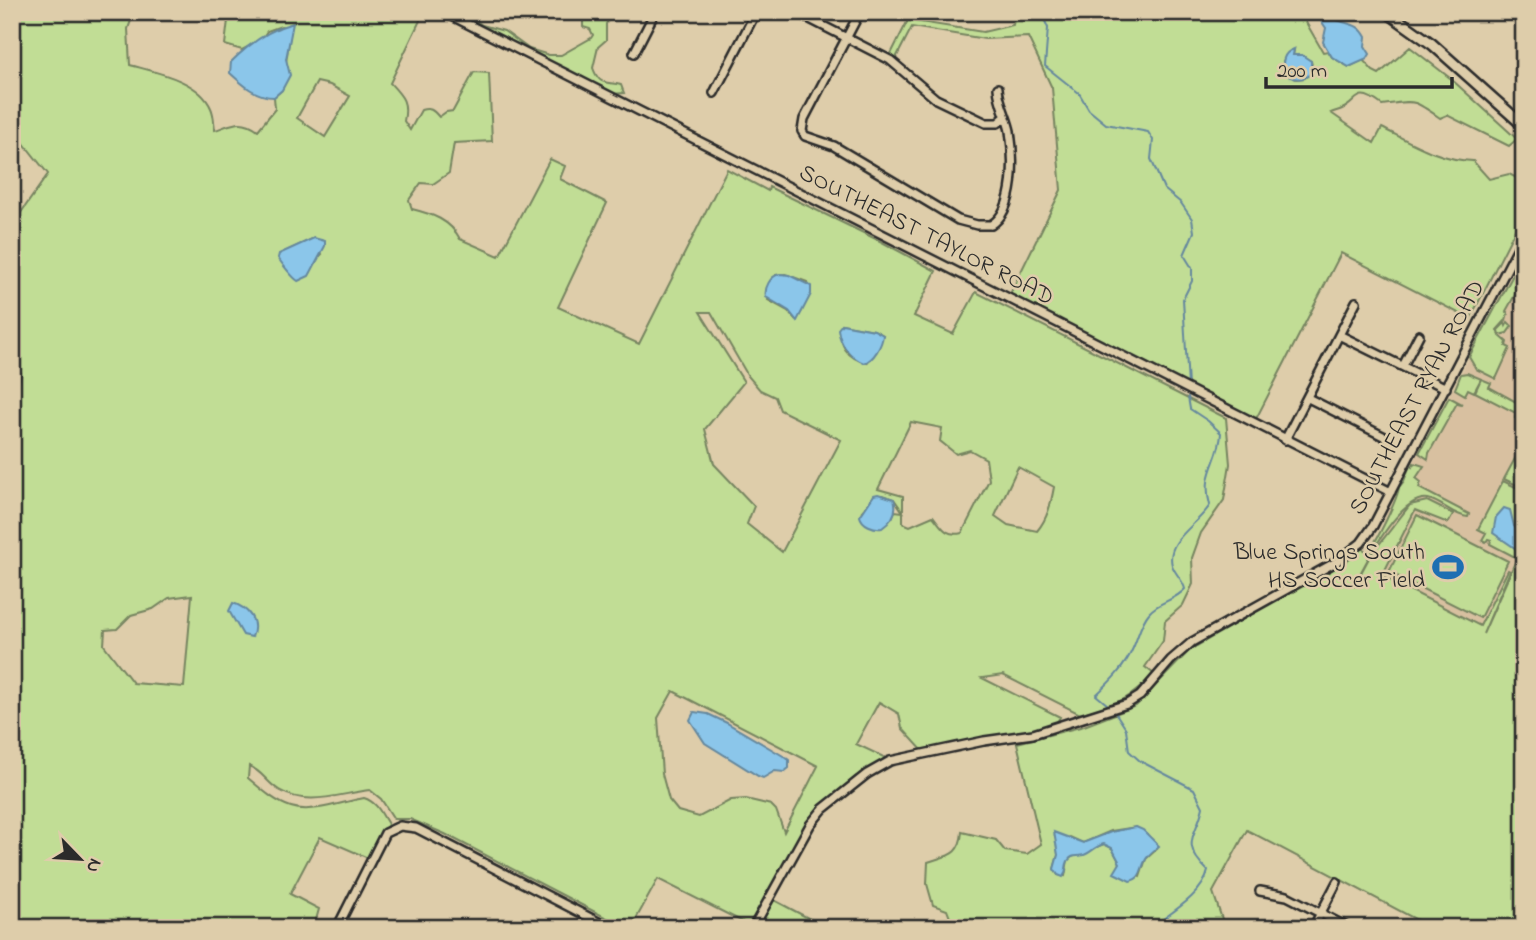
<svg xmlns="http://www.w3.org/2000/svg" width="1536" height="940" font-family="'Indie Flower',sans-serif">
	<style>
		.built { fill: #d8c0a0 }
		.green { fill: #c1dd95; stroke: #768460; stroke-width: 2; fill-rule: evenodd }
		.water { fill: #8bc6ea; stroke: #65889e; stroke-width: 2 }
		.lines { fill: none; stroke-linecap: round; stroke-linejoin: round }
		.stream { stroke: #65889e; stroke-width: 2 }
		.minor-casing { stroke: #2b2b2b; stroke-width: 12 }
		.major-casing { stroke: #2b2b2b; stroke-width: 14 }
		.minor { stroke: #decdaa; stroke-width: 7 }
		.major { stroke: #decdaa; stroke-width: 9 }
		.labels { text-anchor: middle; dominant-baseline: central; stroke-width: 5; stroke-linejoin: round; paint-order: stroke }
		.street-label { font-size: 24px; fill: #2b2b2b; stroke: #decdaa }
		.poi-label { font-size: 24px; fill: #2b2b2b; stroke: #decdaa; text-anchor: end }
	</style>
	<rect width="100%" height="100%" fill="#decdaa"/>
	<filter id="ink" filterUnits="userSpaceOnUse"><feTurbulence type="fractalNoise" baseFrequency=".0143" numOctaves="2"/><feDisplacementMap in="SourceGraphic" scale="14" xChannelSelector="R" yChannelSelector="G"/><feConvolveMatrix kernelMatrix="1 2 1 2 8 2 1 2 1" color-interpolation-filters="sRGB"/></filter>
	<g filter="url(#ink)">
		<path class="built" d="M1524,254V607L1452,745L1306,668L1364,557L1380,536L1386,515Z"/>
		<path class="green" d="M12,12H134L128,29L130,65C155,72 199,80 211,108C214,114 214,123 215,130C233,124 242,118 258,130L275,109L274,97L282,90L291,28L281,26L267,31L261,40L242,50L225,45L229,12H424L390,83C403,97 408,102 404,121L410,130L421,110C430,107 433,110 439,117L446,112L453,111L474,72L489,73L492,141L454,143L449,173L433,184L421,183L409,200L412,209C432,214 450,220 460,239L499,256L550,159L565,166L560,179L607,203L558,307L639,344L727,169L768,191L769,187L882,242L936,271L914,316L953,334L976,292L1226,418L1230,464L1224,500L1201,533L1192,558L1193,584L1183,605L1165,621L1163,641L1145,667L1154,674C1127,703 1117,703 1080,714L1003,675L982,678L1060,717L1057,722L1025,732L922,750L902,728L899,714L879,702L856,744L886,758L855,777L812,815L752,920L747,924L658,879L631,928H626L445,834L410,819H394L381,799L370,790C338,794 307,807 279,790C267,783 262,771 249,766L248,778C261,789 275,802 291,807C312,814 342,802 364,798C377,802 381,813 388,824L368,858L320,837L290,894L319,909L316,920L328,928H276L250,924L246,928H12V734L14,730L12,728V699L16,698L15,686L12,685V395L17,394L21,373L14,362L12,364V230L20,214L48,174L18,136L12,132V67L15,61L12,60ZM317,82L330,85L350,96L325,137L297,118ZM314,238L322,254L316,260L289,271L280,254ZM785,274L807,282L802,311L796,320L788,311L768,300L776,275ZM700,312H711L748,376L760,390L775,397L780,410L841,440L782,552L747,524L754,506L714,464L705,429L744,382ZM842,324L874,330L883,335L867,363C847,358 837,344 842,324ZM911,422L942,428L940,441L956,454L970,450L986,459L989,480L962,533C946,537 942,527 933,516L910,526L903,523V496L878,489ZM1018,467L1054,487C1051,503 1048,518 1037,531L1008,525L995,516ZM882,495L894,499L903,512L895,511L892,518L862,511L867,505ZM192,595L184,687L133,683L104,645L105,630L117,629L131,615L153,609L169,598ZM673,691L818,766L784,832L776,810L771,805L746,799L731,800L699,817L678,811L669,800L662,774L658,718Z
			M452,12H464L482,25L504,31L529,49L549,55H561L591,38L593,35L590,29L583,27V12H613L606,24V40L598,47L593,68C600,87 606,81 621,85L624,93L612,94Z
			M1015,12H1300L1323,52L1328,51L1332,57L1349,67L1363,60L1373,71L1379,74L1410,47L1450,78L1517,139L1509,146L1447,115L1440,118C1411,98 1416,101 1382,105C1355,85 1359,102 1342,109C1338,111 1335,111 1331,113L1374,143L1382,128C1412,143 1439,160 1473,161L1489,179L1509,174L1517,178C1521,194 1515,197 1523,214L1470,319L1341,253L1256,419L1009,296L1061,190L1052,88L1028,37L985,39L912,27L895,60L889,58L908,20L983,32L1013,25ZM1294,50L1293,55H1299L1311,61L1312,65L1305,78L1296,79L1284,73L1283,61Z
			M1514,273L1518,277L1522,276L1524,297L1516,293L1506,311L1508,313L1506,320L1497,330L1499,335L1498,330L1505,323L1506,326L1508,322L1512,326L1507,333L1499,335L1507,342L1506,346L1510,348L1496,379L1476,369L1469,357Z
			M1467,373L1491,383L1489,387L1518,403L1521,404L1524,401V411L1519,420L1515,418L1516,413L1475,392L1481,379L1474,392L1468,389L1465,395L1455,389L1461,374Z
			M1449,397L1462,404L1457,403L1429,453L1428,459L1419,453Z
			M1524,442V474L1519,486L1504,479Z
			M1414,463L1424,466L1416,478L1421,482L1419,488L1469,514L1468,517C1454,516 1442,502 1428,499C1400,494 1364,565 1354,586L1370,556L1410,505L1427,501L1453,514L1448,523L1415,510L1382,576L1480,626L1508,570L1510,571L1483,634L1517,558L1490,544L1491,540L1488,539L1486,542L1482,540L1486,533L1478,529L1503,481L1524,491V537L1514,526L1504,508L1523,557L1521,576L1524,575V709L1521,713L1524,715V928H1432L1247,830L1213,892L1225,928H954L947,910L933,905L927,884L928,862C948,855 960,856 962,832L996,840L1005,851L1027,854L1041,844L1017,743L1084,726L1136,706L1190,650L1346,559L1361,548L1368,552C1376,543 1398,498 1399,487L1404,481L1410,465L1412,467ZM1136,827L1157,849L1146,859L1140,877L1118,868L1120,863L1112,848L1104,844L1072,857L1068,860L1065,876L1058,875L1054,869L1058,855L1057,842L1070,837L1083,843L1111,831Z
			M1417,515L1508,561L1480,618L1389,572Z
			M774,900L827,928L758,926Z"/>
		<path class="water" d="M1315,12C1336,12 1329,19 1343,22C1354,25 1360,26 1366,37L1365,46L1370,54L1367,59L1349,67L1332,57L1323,42L1326,28Z
			M293,23L286,59L290,75L282,90L274,97C256,97 243,85 230,73L231,62C248,45 270,29 293,23Z
			M1294,49L1293,55H1302L1311,61V73C1304,81 1292,80 1284,73C1282,63 1282,53 1294,49Z
			M314,238L325,241V246L309,276L298,281C293,278 282,264 278,258L279,254Z
			M780,274L789,275L811,286V294L797,321L789,311L766,297C764,288 770,276 780,274Z
			M842,324L874,330L883,335C882,345 874,360 864,363C850,357 840,345 838,329Z
			M878,494L894,499C898,511 892,521 882,528C874,529 862,525 860,516L874,495Z
			M1504,508L1510,510L1514,526L1524,537V575L1521,576L1518,575L1522,553L1493,533L1496,517Z
			M233,603C248,608 259,621 252,637L243,635L229,611Z
			M694,712L708,714L727,723L785,757L789,760V768L784,772L775,771L763,778L758,776L705,743L690,720Z
			M1136,827L1143,830L1159,846C1155,850 1150,853 1146,859C1140,869 1143,878 1130,881L1114,873L1120,863L1112,848L1104,844C1095,846 1091,853 1084,855C1077,857 1072,854 1068,861C1065,867 1067,872 1063,877L1058,875L1054,869L1058,855L1054,832L1083,843L1111,832Z"/>
		<g class="lines">
			<path class="stream" d="M1041,12L1048,28L1045,66L1079,93L1089,110L1106,124L1148,132L1153,140L1151,159L1164,189L1181,203L1192,219L1194,232L1184,255L1192,268V281L1183,299L1188,386
				M1108,705L1096,695C1111,681 1125,667 1133,648C1138,637 1141,622 1149,613C1159,601 1173,602 1185,589C1183,580 1175,574 1172,565C1165,540 1199,524 1210,505C1201,472 1220,461 1221,433L1208,421L1190,409L1188,397
				M1115,712L1126,729L1129,751L1140,761L1194,789L1203,807C1196,838 1179,843 1208,871C1203,895 1170,913 1151,928"/>
			<defs>
				<path id="minor" d="M444,12L1391,492
					M796,12L890,60L936,99L986,123H998L1005,117
					M634,53L655,12
					M714,93L756,12
					M802,131L805,136L834,146L958,220L977,225H991
					M802,131L804,119L860,12
					M991,225C1016,210 1014,157 1010,131C1007,116 999,104 998,88
					M1339,335L1446,388
					M1403,366L1419,335
					M1308,398L1389,439
					M1285,440L1356,302
					M1260,891L1287,896L1349,928
					M337,928L385,833L400,826L416,828L610,928
					M753,928L810,825L823,809L867,774L890,761L984,741L1033,734L1127,704L1140,696L1171,660L1192,642L1336,562L1361,543L1373,526L1524,236
					M1313,928L1337,882"/>
				<path id="major" d="M1387,12L1432,44L1524,126"/>
			</defs>
			<use href="#minor" class="minor-casing"/>
			<use href="#major" class="major-casing"/>
			<use href="#minor" class="minor"/>
			<use href="#major" class="major"/>
		</g>
	</g>
	<defs>
		<symbol id="stadium-bare" viewBox="-9 -9 18 18"><path d="M0-5a6.5 5 0 1 0 0 10a6.5 5 0 1 0 0-10ZM-3.5-1.8h7v3.6h-7Z" fill="#1f6fb2" stroke="#decdaa" stroke-width="2.5" paint-order="stroke"/></symbol>
	</defs>
	<g fill-rule="evenodd">
		<use href="#stadium-bare" x="1426" y="545" width="44" height="44"/>
	</g>
	<g class="labels">
		<g class="street-label">
			<text transform="translate(926 236) rotate(27)">SOUTHEAST TAYLOR ROAD</text>
			<text transform="translate(1418 398) rotate(-62)">SOUTHEAST RYAN ROAD</text>
		</g>
		<g class="poi-label">
			<text x="1425" y="553">Blue Springs South<tspan x="1425" dy="28">HS Soccer Field</tspan></text>
		</g>
	</g>
	<rect width="1536" height="940" fill="none" stroke="#decdaa" stroke-width="42"/>
	<rect x="21" y="21" width="1494" height="898" fill="none" stroke="#2b2b2b" stroke-width="2.5" filter="url(#ink)"/>
	<g transform="translate(80 859) rotate(115)" stroke="#decdaa" stroke-width="5" paint-order="stroke">
	<path d="M0-5L12 26L0 18L-12 26Z" fill="#2b2b2b"/>
	<text y="-10" font-size="19" font-weight="bold" text-anchor="middle" fill="#2b2b2b">N</text>
	</g>
	<path d="M1266 77v10h186v-10" fill="none" stroke="#2b2b2b" stroke-width="3.5"/>
	<text x="1277" y="77" font-size="21" fill="#2b2b2b" stroke="#decdaa" stroke-width="5" paint-order="stroke">200 m</text>
</svg>
